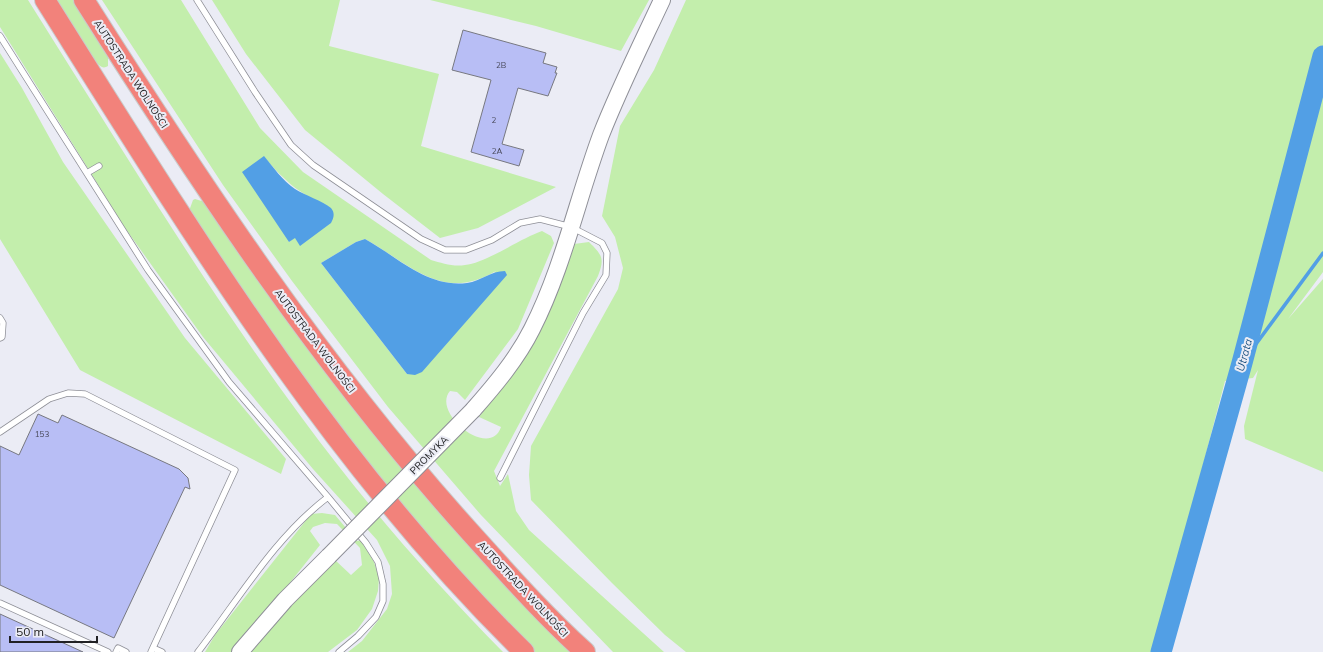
<svg xmlns="http://www.w3.org/2000/svg" width="1323" height="652" font-family="Mulish,sans-serif">
	<style>
		.green { fill: #c3eeac; fill-rule: evenodd }
		.water { fill: #529fe5 }
		.lines { fill: none; stroke-linecap: round; stroke-linejoin: round }
		.stream { stroke: #529fe5; stroke-width: 3.5 }
		.river { stroke: #529fe5; stroke-width: 21 }
		.building { fill: #b8bef5; stroke: #777880 }
		.lane-casing { stroke: #8e8f97; stroke-width: 7 }
		.secondary-casing { stroke: #8e8f97; stroke-width: 18 }
		.highway-casing { stroke: #cacaca; stroke-width: 22 }
		.lane { stroke: #fff; stroke-width: 5.5 }
		.secondary { stroke: #fff; stroke-width: 16 }
		.highway { stroke: #f2827b; stroke-width: 20 }
		.secondary-bridge-casing { stroke: #8e8f97; stroke-width: 18; stroke-linecap: butt }
		.secondary-bridge { stroke: #fff; stroke-width: 16 }
		.labels { text-anchor: middle; dominant-baseline: central; stroke-width: 4; stroke-linejoin: round; paint-order: stroke }
		.number-label { font-size: 8px; fill: #474858 }
		.street-label { font-size: 10px; fill: #212124; stroke: #ebecf5 }
		.water-label { font-size: 11px; font-style: italic; fill: #1d5382; stroke: #ebecf5 }
	</style>
	<rect width="100%" height="100%" fill="#ebecf5"/>
	<path class="green" d="M0,0H28C117,141 203,284 302,418C363,501 430,578 503,652H348L362,641L387,609L392,594L390,566L377,540L313,469L203,337L125,228L0,27Z
		M54,0H75L108,56V66C105,68 102,68 99,65C84,55 64,16 54,0Z
		M102,0H181L260,128L303,172L431,260C442,263 453,267 465,265C486,263 519,239 542,231L551,236L554,243L518,329L465,400L457,392L450,391C431,413 490,460 501,427L479,417L527,352L574,244L589,242C602,255 605,258 598,276L494,471L500,486L508,474L516,511L529,530L664,652H613L481,515L388,407L292,281L223,185ZM264,157C286,182 298,193 329,207L289,242ZM365,239C410,264 442,303 496,271L407,374L321,263L356,242Z
		M212,0H340L329,46L439,74L421,146L556,187L478,228L440,238L383,194L305,130L246,54Z
		M430,0H649L621,51L536,26Z
		M686,0H1323V272L1288,319L1323,279V472L1245,439L1244,426L1258,370L1253,378L1225,381L1154,652H686L665,635L612,583L531,500L529,475L531,446L618,289L623,268L615,237L602,216L620,126L654,70Z
		M0,53L22,88L63,162L185,338L286,459L281,474L80,370L0,239Z
		M195,199L205,202L575,652H533L489,607L344,438L189,211L193,200Z
		M322,513L335,515L357,541L361,540L374,562L379,578L378,591L372,609L357,630L328,652H247L256,641L335,560L351,575L362,565L360,548L337,524L325,523L313,527L310,531L320,545L235,652H205L215,635L311,514Z"/>
	<path class="water" d="M264,156C274,168 282,180 295,189C304,195 323,201 331,208C335,213 334,217 331,223L300,246L295,238L289,242L242,172Z
		M365,239C398,257 427,288 467,283C481,281 491,271 505,271L507,275L422,372L415,375L407,374L321,263L356,242Z"/>
	<g class="lines">
		<path class="stream" d="M1242,363L1323,253"/>
		<path class="river" d="M1161,652L1242,363L1323,56"/>
	</g>
	<path class="building" d="M463,30L546,53L543,63L557,67L555,73H557L548,96L518,88L502,144L524,150L519,166L471,152L491,80L452,70Z
		M38,414L58,423L62,415L179,469L188,478L190,489L185,487L114,638L0,585V446L19,455Z
		M0,614L83,652H0Z"/>
	<g class="lines">
		<defs>
			<path id="lane" d="M197,0L255,92L291,145L313,165L421,239L445,250H466L492,240L520,223L540,219L571,227L602,243L607,253L606,275L583,313L500,478
				M0,36L148,270L229,382L328,497L366,543L378,562L383,584V601L376,617L358,636L339,652
				M87,173L99,166
				M0,318L3,323L2,337L0,338
				M0,432L49,399L68,393L85,394L235,470L151,652
				M0,603L108,652
				M153,648L162,652
				M116,652L118,648L126,652
				M198,652C239,599 274,538 328,497"/>
			<path id="secondary" d="M473,410C495,385 517,359 532,329C563,268 577,200 601,135C619,89 641,45 662,0
				M240,652L285,600L329,556"/>
			<path id="highway" d="M45,0C189,229 330,462 524,652
				M84,0C201,185 323,369 470,532C507,573 544,615 585,652"/>
		</defs>
		<use href="#lane" class="lane-casing"/>
		<use href="#secondary" class="secondary-casing"/>
		<use href="#highway" class="highway-casing"/>
		<use href="#lane" class="lane"/>
		<use href="#secondary" class="secondary"/>
		<use href="#highway" class="highway"/>
		<defs>
			<path id="secondary-bridge" d="M329,556L473,410"/>
		</defs>
		<use href="#secondary-bridge" class="secondary-bridge-casing"/>
		<use href="#secondary-bridge" class="secondary-bridge"/>
	</g>
	<g class="labels">
		<g class="number-label">
			<text x="501" y="65">2B</text>
			<text x="494" y="120">2</text>
			<text x="497" y="151">2A</text>
			<text x="42" y="434">153</text>
		</g>
		<g class="street-label">
			<text transform="translate(131 74) rotate(57)">AUTOSTRADA WOLNOŚCI</text>
			<text transform="translate(315 341) rotate(53)">AUTOSTRADA WOLNOŚCI</text>
			<text transform="translate(429 455) rotate(-45)">PROMYKA</text>
			<text transform="translate(523 589) rotate(47)">AUTOSTRADA WOLNOŚCI</text>
		</g>
		<g class="water-label">
			<text transform="translate(1244 355) rotate(-75)">Utrata</text>
		</g>
	</g>
	<path d="M10 636v6h87v-6" fill="none" stroke="#212124" stroke-width="2"/>
	<text x="16" y="636" font-size="12" fill="#212124" stroke="#ebecf5" stroke-width="3" paint-order="stroke">50 m</text>
</svg>
